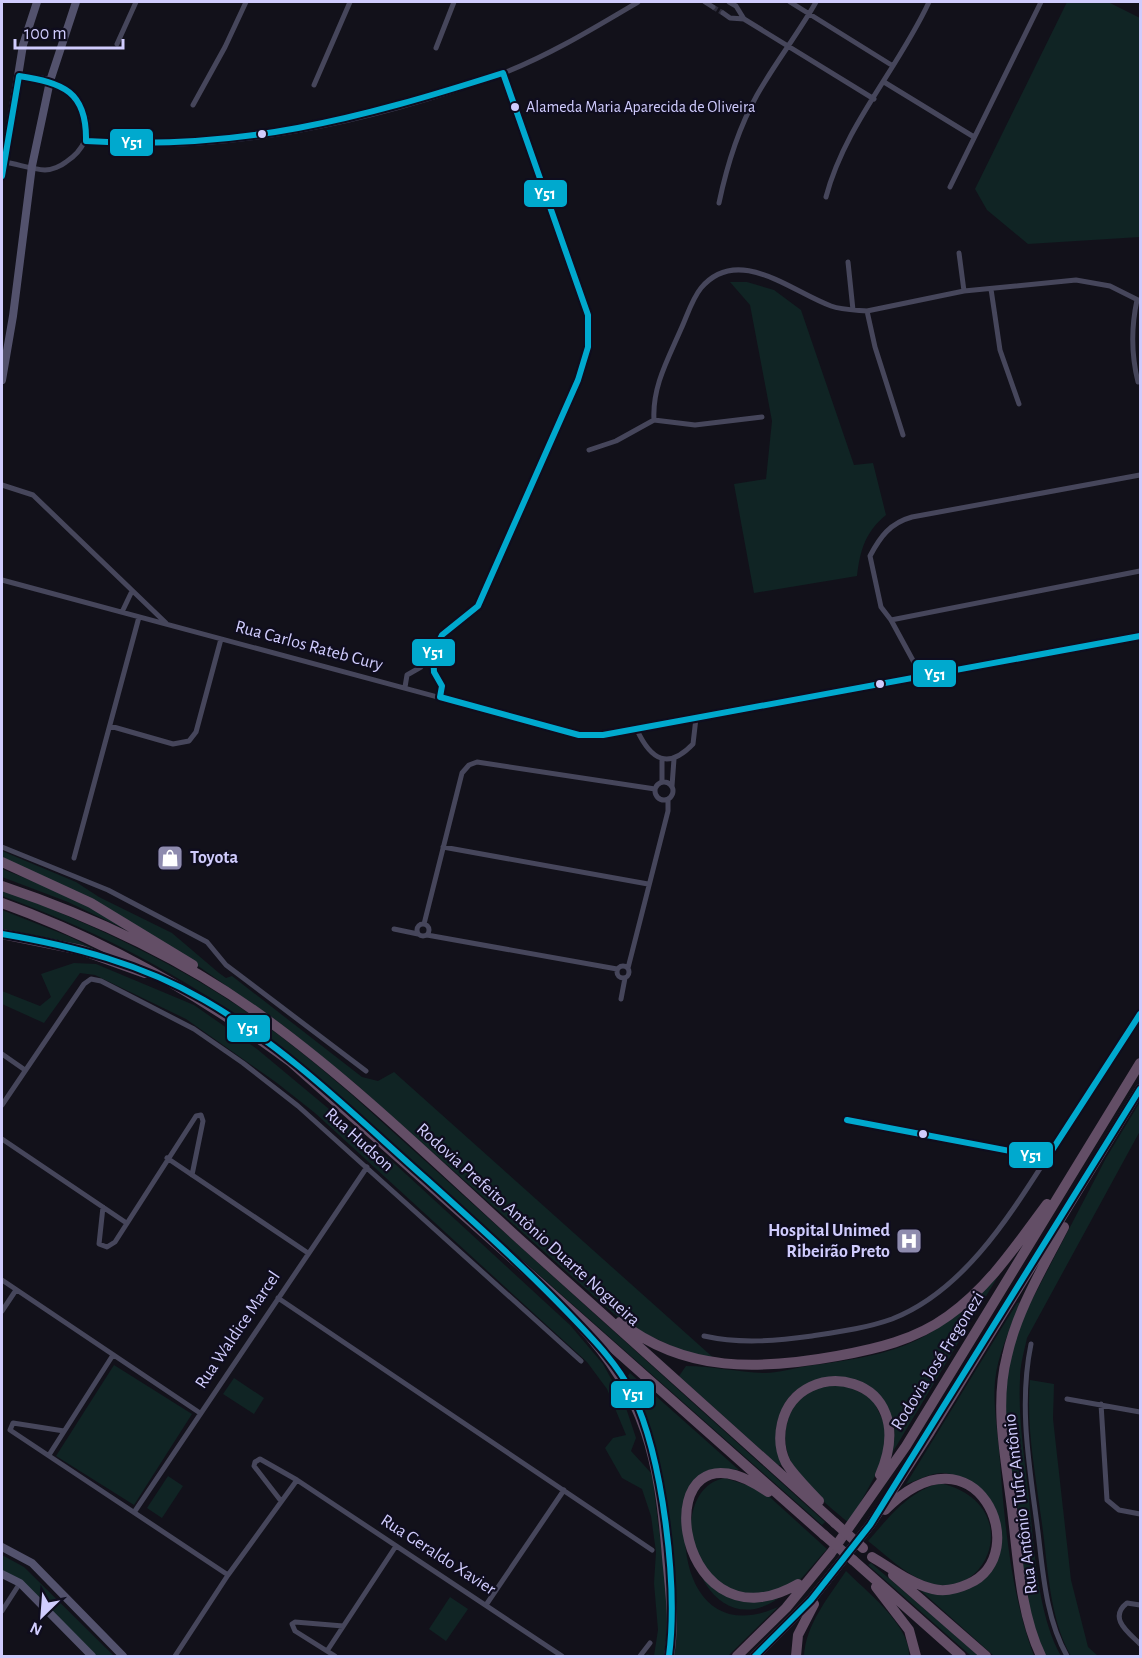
<svg xmlns="http://www.w3.org/2000/svg" width="1142" height="1658" font-family="'Alegreya Sans',sans-serif">
	<style>
		.green { fill: #102424 }
		.lines { fill: none; stroke-linecap: round; stroke-linejoin: round }
		.street-tunnel { stroke: #2e2d3c; stroke-width: 5; stroke-dasharray: 5 2.5; stroke-linecap: butt }
		.street { stroke: #46465b; stroke-width: 5 }
		.secondary { stroke: #53526d; stroke-width: 8 }
		.highway { stroke: #634e66; stroke-width: 10 }
		.highway-bridge { stroke: #634e66; stroke-width: 10 }
		.bus-1-casing { stroke: #0f0d1e; stroke-width: 10 }
		.bus-1 { stroke: #00a9ce; stroke-width: 6 }
		.bus-dot { fill: #d0ccfd; stroke: #0f0d1e; stroke-width: 2 }
		.labels { text-anchor: middle; dominant-baseline: central; stroke-width: 4.5; stroke-linejoin: round; paint-order: stroke }
		.bus-label { font-size: 16px; fill: #d0ccfd; stroke: #0f0d1e; text-anchor: start }
		.street-label { font-size: 18px; fill: #d0ccfd; stroke: #0f0d1e }
		.poi-label { font-size: 18px; font-weight: bold; fill: #d0ccfd; stroke: #0f0d1e; text-anchor: start }
		.line-badge { stroke: #0f0d1e; stroke-width: 2 }
		.badge-label { font-size: 16px; text-anchor: middle; font-weight: bold; fill: #fff }
	</style>
	<rect width="100%" height="100%" fill="#12111a"/>
	<path class="green" d="M1067,2H1108L1140,18V237L1028,244L987,210L975,189Z
		M730,282H747L774,290L801,310L854,465L873,463L886,515C865,532 860,551 857,576L754,593L734,484L766,479L772,421L750,305Z
		M2,851L76,882L99,897L172,933L219,973L226,978L232,976L362,1077L378,1081L394,1072L717,1361L695,1357L633,1328L614,1314L356,1084L284,1026L178,952L2,858Z
		M2,869L68,895L141,937L68,902L2,877Z
		M2,889C83,921 162,956 235,1004C276,1031 314,1062 351,1094L825,1522L822,1525L286,1051C199,984 104,933 2,896Z
		M2,910L68,936L104,954L2,930Z
		M74,963L96,964L194,1005L257,1049L395,1164L570,1325L603,1364L624,1402L636,1438L631,1451L652,1474L670,1617L667,1656H645L647,1654L654,1656L658,1630L654,1583L656,1552L651,1516L642,1489L622,1478L605,1448L613,1438L626,1435L607,1389L587,1362L315,1113L277,1083L186,1019L95,975L80,973L44,1023L2,1004V991L40,1006L51,997L41,974Z
		M1140,1102V1131L1027,1338C1024,1352 1020,1365 1020,1379C1018,1416 1024,1453 1028,1490C1034,1540 1036,1612 1061,1656H1043L1028,1606L1005,1434L1004,1384L1020,1323L1106,1158Z
		M1006,1263L891,1455C899,1427 893,1413 872,1395C868,1391 862,1384 857,1383C852,1381 844,1382 839,1382C806,1382 789,1385 778,1420C773,1437 781,1448 781,1465H778L679,1376L686,1366C712,1366 737,1372 764,1373C780,1373 797,1367 814,1365C911,1353 942,1337 1006,1263Z
		M1020,1302C1011,1328 998,1353 995,1381C993,1403 997,1427 999,1449C1004,1518 1010,1592 1034,1656H994L919,1589C932,1589 952,1594 965,1589C1023,1569 1008,1481 945,1473C931,1472 919,1480 906,1484L1017,1303Z
		M114,1365L192,1414L134,1505L56,1456Z
		M630,1373L739,1470L727,1469L702,1480C696,1494 685,1512 685,1527C683,1587 714,1636 778,1607L728,1656H673L675,1634L645,1417L627,1377Z
		M234,1378L264,1398L254,1414L223,1394Z
		M1030,1380L1054,1384L1053,1419L1071,1580L1088,1647L1098,1656H1071C1048,1616 1048,1562 1041,1517C1035,1471 1026,1426 1030,1380Z
		M840,1383L872,1398L889,1433L880,1467L849,1523C817,1496 772,1464 789,1417C792,1408 799,1397 808,1391C816,1386 830,1386 840,1383Z
		M168,1476L183,1486L162,1518L147,1508Z
		M725,1478L762,1490L827,1549C812,1565 798,1586 779,1598C698,1654 657,1490 725,1478Z
		M940,1483C1026,1503 990,1602 929,1583C906,1575 887,1556 868,1541C890,1516 908,1492 940,1483Z
		M2,1555L24,1567L114,1656H97L21,1580L2,1570Z
		M871,1563L979,1656H971L868,1565Z
		M846,1571C866,1591 911,1626 909,1656H804C806,1624 828,1598 846,1571Z
		M450,1597L468,1609L446,1641L429,1629Z"/>
	<g class="lines">
		<path class="street-tunnel" d="M713,7L723,13"/>
		<path class="street" d="M705,2L713,7
			M729,2L736,6L744,19
			M790,2L893,66
			M723,13L730,18L744,19L874,99
			M117,44L136,2
			M436,48L454,2
			M884,82L974,137
			M314,85L350,2
			M193,105L225,47L246,2
			M86,141C220,156 376,121 501,74C550,55 594,28 638,2
			M4,162C17,164 32,169 45,170C52,170 61,166 66,162C104,137 87,95 50,81
			M950,187L1041,2
			M826,197C845,125 898,69 929,2
			M719,203C727,165 738,129 757,95C775,63 798,34 816,2
			M959,253L964,291
			M848,262L853,310
			M991,289L1000,350L1019,404
			M1137,300C1131,328 1131,354 1138,382
			M867,311L875,347L903,435
			M654,420C652,387 668,359 681,329C687,316 692,299 701,288C738,244 792,292 831,306C842,310 856,310 867,311L964,291L1076,280L1110,286L1140,301
			M589,450L616,441L654,420L695,425L762,417
			M2,485L33,495L166,623
			M2,580L579,735H603L637,730L1140,636
			M122,612L132,591
			M891,620L1140,571
			M433,653C434,669 442,683 440,697
			M922,677L891,620L881,607L870,556C880,537 890,523 912,517L1140,475
			M405,687L407,675L421,667L442,635L478,606L578,380L588,347V315L503,73
			M110,726L173,744L189,741L196,732L221,639
			M637,730C651,760 668,770 693,744L696,718
			M655 791a9 9 0 1 1 18 0a9 9 0 1 1-18 0Z
			M662,782V759
			M672,786L674,759
			M2,847L108,890L207,942L226,965L366,1071
			M443,847L648,884
			M74,858L139,617
			M417 930a6 6 0 1 1 12 0a6 6 0 1 1-12 0Z
			M424,924L462,773L469,765L477,762L655,789
			M394,929L418,934
			M427,935L617,969
			M617 972a6 6 0 1 1 12 0a6 6 0 1 1-12 0Z
			M628,968L668,811V800
			M621,999L625,978
			M2,1054L25,1070
			M2,1105L84,984L91,979L101,981L194,1029L243,1063L298,1106L581,1361
			M847,1120L1047,1158
			M2,1139L125,1222
			M167,1158L308,1253
			M103,1207L99,1244L107,1247L115,1242L196,1116L201,1115L203,1121L192,1175
			M2,1280L200,1413
			M278,1298L652,1550
			M2,1311L16,1290
			M704,1336C740,1344 775,1341 812,1336C838,1332 867,1328 892,1319C969,1289 1016,1205 1059,1139C1086,1097 1113,1056 1140,1014
			M1031,1344C1018,1407 1030,1469 1038,1532C1043,1573 1046,1619 1067,1656
			M1067,1399L1140,1412
			M1101,1404L1107,1500L1119,1510L1140,1514
			M64,1431L13,1423L10,1430L228,1575
			M49,1455L113,1355
			M281,1501L254,1466L255,1462L260,1459L297,1480L562,1656
			M135,1511L367,1167
			M486,1605L564,1490
			M1140,1605L1127,1603C1108,1618 1128,1632 1140,1644
			M2,1611L20,1583
			M327,1651L396,1546
			M175,1656L228,1575L297,1480
			M335,1656L295,1631L292,1624L295,1622L343,1626
			M640,1656L650,1643"/>
		<path class="secondary" d="M19,76L50,81
			M2,176L23,45L37,2
			M2,380L13,316L32,166L50,81L76,2
			M2,1547L32,1563L123,1656
			M2,1574L20,1583L92,1656"/>
		<path class="highway" d="M2,862L91,903L193,965
			M2,886C94,917 187,961 266,1019C359,1087 442,1169 527,1246C629,1339 732,1431 835,1523
			M2,903C107,941 201,995 291,1062L824,1535
			M2,934L81,950L145,973
			M620,1322C685,1373 760,1370 837,1356C876,1349 915,1340 948,1316C989,1287 1017,1244 1047,1204
			M579,1324C647,1397 659,1460 667,1557C670,1590 675,1623 669,1656
			M768,1492C642,1403 669,1658 798,1584
			M819,1501C808,1489 795,1477 786,1463C780,1451 779,1436 782,1423C799,1352 924,1373 880,1475
			M872,1557C891,1568 911,1584 933,1589C945,1592 957,1589 968,1584C1036,1555 976,1418 885,1510
			M853,1560L961,1656
			M893,1575L986,1656
			M876,1587L909,1630L916,1656
			M737,1656L786,1608L831,1553L906,1446L1140,1063
			M755,1656L811,1600L870,1525L930,1432L1140,1089
			M796,1656L798,1635L814,1604
			M1041,1656C1020,1612 1018,1558 1012,1509C1006,1459 994,1406 1007,1356C1017,1310 1043,1268 1064,1227"/>
		<path class="highway-bridge" d="M835,1523L863,1548
			M824,1535L853,1560"/>
		<defs>
			<path id="bus-1" d="M2,176L19,76C63,83 87,91 86,141C239,151 359,119 503,73L588,315V347L578,380L478,606L442,635L433,653L434,672L442,686L440,697L579,735H603L1140,636
				M2,934C73,946 142,964 204,1000C286,1047 355,1116 425,1178C474,1222 523,1266 569,1314C592,1338 617,1363 632,1393C663,1457 678,1586 669,1656
				M847,1120L1047,1158L1140,1014
				M755,1656L811,1600L870,1525L1140,1089"/>
		</defs>
		<use href="#bus-1" class="bus-1-casing"/>
		<use href="#bus-1" class="bus-1"/>
	</g>
	<defs>
		<symbol id="shop-square" viewBox="-11 -11 22 22"><rect x="-9" y="-9" width="18" height="18" rx="4" fill="#8e8bae" stroke="#0f0d1e"/><path d="M-5-2.5h2.3a2.7 3.5 0 0 1 5.4 0H5L5.5 6h-11ZM-1.5-2.5h3a1.5 2.3 0 0 0-3 0Z" fill="#fff"/></symbol>
		<symbol id="hospital-square" viewBox="-11 -11 22 22"><rect x="-9" y="-9" width="18" height="18" rx="4" fill="#8e8bae" stroke="#0f0d1e"/><path d="M-5-5h3v3.5h4V-5h3V5h-3V1.5h-4V5h-3Z" fill="#fff"/></symbol>
	</defs>
	<g fill-rule="evenodd">
		<use href="#shop-square" x="155" y="843" width="30" height="30"/>
		<use href="#hospital-square" x="894" y="1226" width="30" height="30"/>
	</g>
	<g class="bus-dot">
		<circle cx="515" cy="107" r="5"/>
		<circle cx="262" cy="134" r="5"/>
		<circle cx="880" cy="684" r="5"/>
		<circle cx="923" cy="1134" r="5"/>
	</g>
	<g class="labels">
		<g class="bus-label">
			<text x="526" y="107">Alameda Maria Aparecida de Oliveira</text>
		</g>
		<g class="street-label">
			<text transform="translate(309 646) rotate(15)">Rua Carlos Rateb Cury</text>
			<text transform="translate(359 1140) rotate(42)">Rua Hudson</text>
			<text transform="translate(528 1225) rotate(42)">Rodovia Prefeito Antônio Duarte Nogueira</text>
			<text transform="translate(238 1330) rotate(-56)">Rua Waldice Marcel</text>
			<text transform="translate(938 1361) rotate(-58)">Rodovia José Fregonezi</text>
			<text transform="translate(1021 1504) rotate(-97)">Rua Antônio Tufic Antônio</text>
			<text transform="translate(438 1555) rotate(33)">Rua Geraldo Xavier</text>
		</g>
		<g class="poi-label">
			<text x="190" y="858">Toyota</text>
			<text x="890" y="1231" text-anchor="end">Hospital Unimed<tspan x="890" dy="21">Ribeirão Preto</tspan></text>
		</g>
	</g>
	<g class="line-badge">
		<rect x="109" y="128" width="45" height="29" rx="6" fill="#00a9ce"/>
		<rect x="523" y="179" width="45" height="29" rx="6" fill="#00a9ce"/>
		<rect x="411" y="638" width="45" height="29" rx="6" fill="#00a9ce"/>
		<rect x="912" y="659" width="45" height="29" rx="6" fill="#00a9ce"/>
		<rect x="226" y="1014" width="45" height="29" rx="6" fill="#00a9ce"/>
		<rect x="1008" y="1141" width="46" height="28" rx="6" fill="#00a9ce"/>
		<rect x="610" y="1380" width="45" height="29" rx="6" fill="#00a9ce"/>
	</g>
	<g class="badge-label">
		<text x="132" y="148">Y51</text>
		<text x="545" y="199">Y51</text>
		<text x="433" y="658">Y51</text>
		<text x="935" y="680">Y51</text>
		<text x="248" y="1034">Y51</text>
		<text x="1031" y="1161">Y51</text>
		<text x="633" y="1400">Y51</text>
	</g>
	<rect width="1142" height="1658" fill="none" stroke="#d0ccfd" stroke-width="6"/>
	<g transform="translate(42 1616) rotate(205)" stroke="#0f0d1e" stroke-width="4.5" paint-order="stroke">
	<path d="M0-4.5L10 22L0 15L-10 22Z" fill="#d0ccfd"/>
	<text y="-9" font-size="16" font-weight="bold" text-anchor="middle" fill="#d0ccfd">N</text>
	</g>
	<path d="M15 39v9h108v-9" fill="none" stroke="#d0ccfd" stroke-width="3"/>
	<text x="24" y="39" font-size="18" fill="#d0ccfd" stroke="#0f0d1e" stroke-width="4.5" paint-order="stroke">100 m</text>
</svg>
